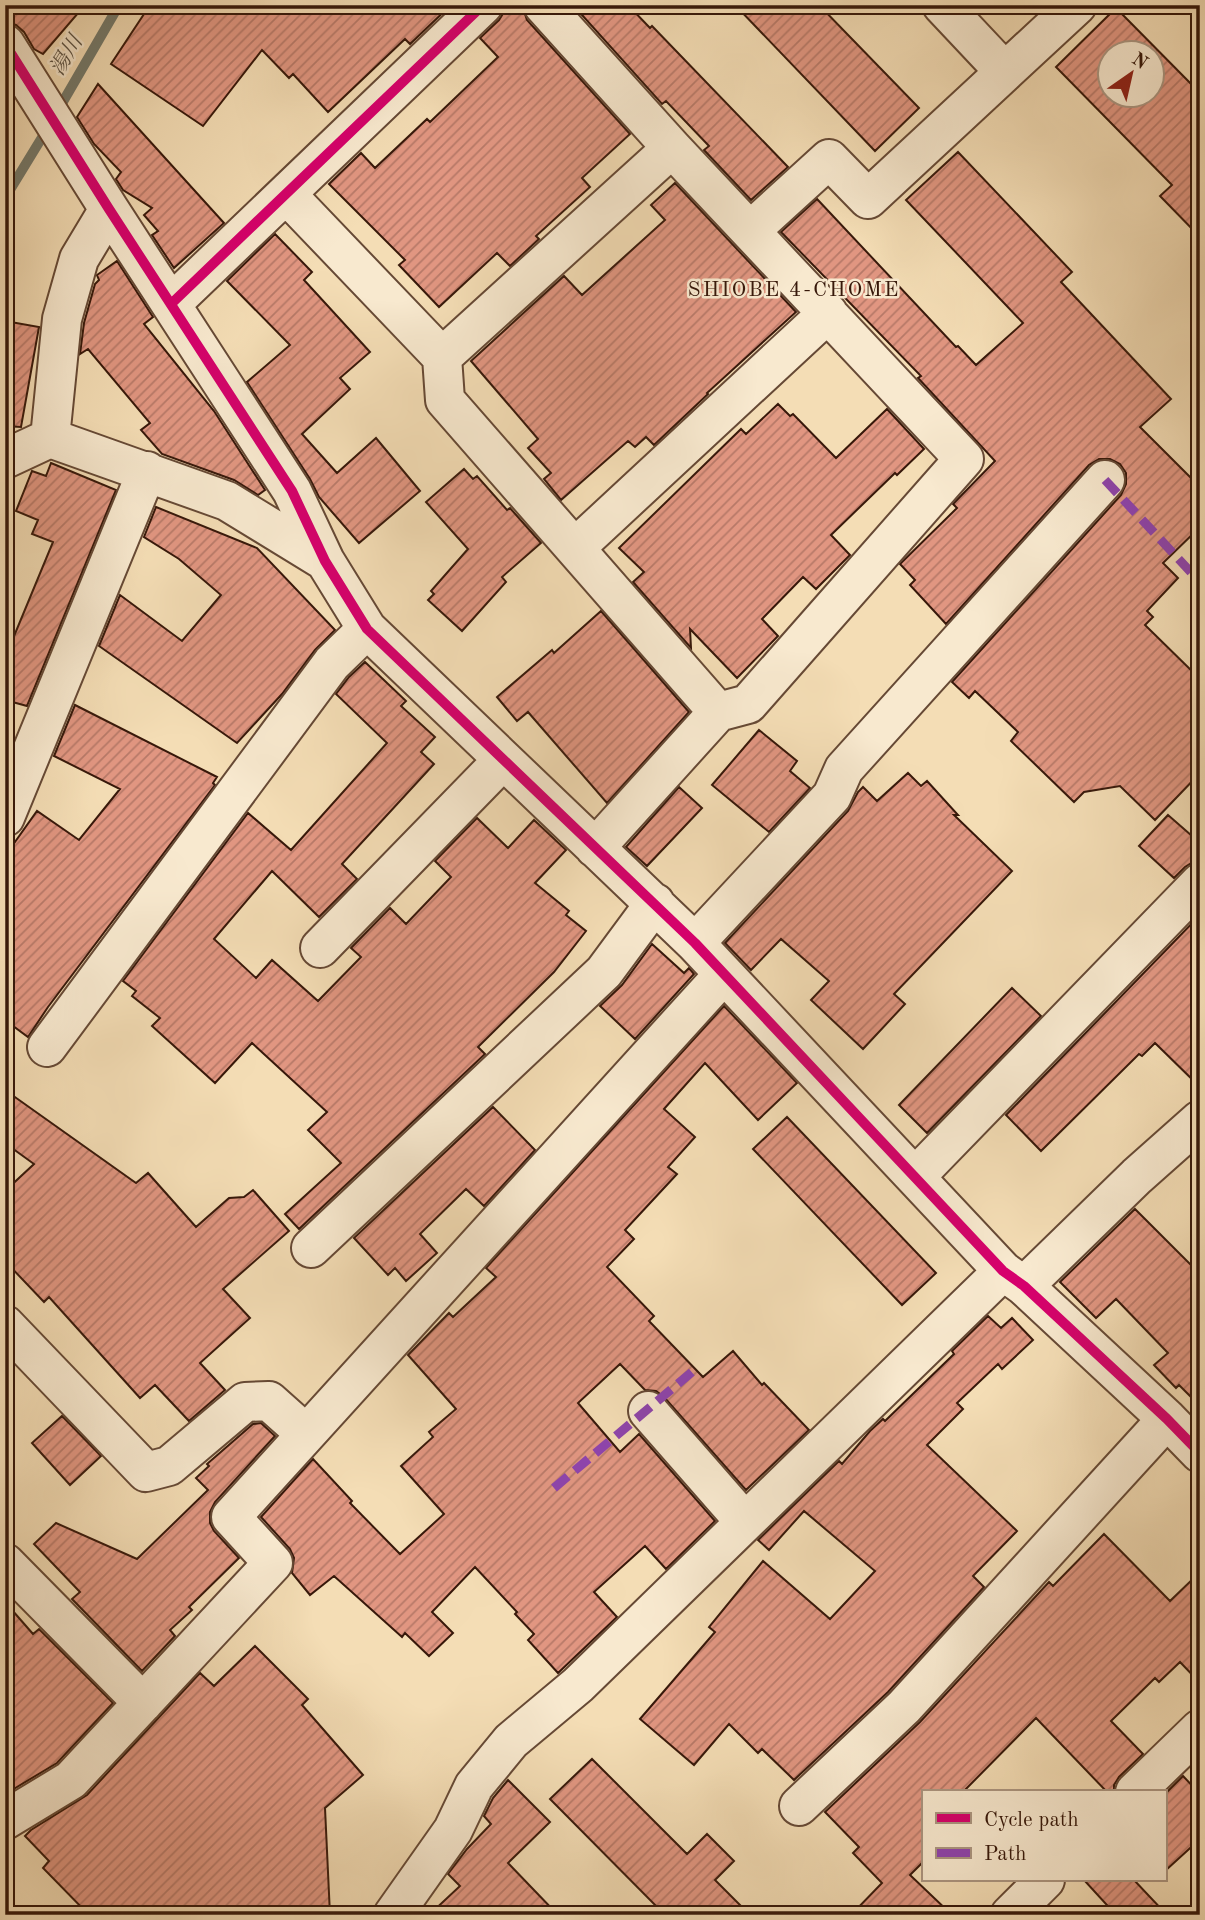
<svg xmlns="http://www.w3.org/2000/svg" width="1205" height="1920" font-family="'Old Standard TT','Noto Serif JP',serif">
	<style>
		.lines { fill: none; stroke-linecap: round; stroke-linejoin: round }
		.stream { stroke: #747a6c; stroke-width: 10 }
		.building { fill: url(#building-hatch); stroke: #37180a; stroke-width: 2; fill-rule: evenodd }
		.minor-casing { stroke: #664935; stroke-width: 42 }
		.minor { stroke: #f8e9cf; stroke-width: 38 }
		.quiet { stroke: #8e44ad; stroke-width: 9; stroke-dasharray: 18 9; stroke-linecap: butt }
		.cycleway-casing { stroke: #f8e9cf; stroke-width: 15 }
		.cycleway { stroke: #d6006c; stroke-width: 10 }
		.labels { text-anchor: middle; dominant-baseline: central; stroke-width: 5; stroke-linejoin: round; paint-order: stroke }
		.water-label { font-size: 21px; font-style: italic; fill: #5a5143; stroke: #f8e9cf }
		.neighbourhood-label { font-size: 21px; letter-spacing: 2px; fill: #37180a; stroke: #f8e9cf }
	</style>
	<defs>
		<pattern id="building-hatch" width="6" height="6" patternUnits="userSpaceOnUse" patternTransform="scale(1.75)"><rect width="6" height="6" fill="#e19681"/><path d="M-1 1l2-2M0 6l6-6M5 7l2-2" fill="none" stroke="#b77968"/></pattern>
	</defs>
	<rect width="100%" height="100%" fill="#f4ddb5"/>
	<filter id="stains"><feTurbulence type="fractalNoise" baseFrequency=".00286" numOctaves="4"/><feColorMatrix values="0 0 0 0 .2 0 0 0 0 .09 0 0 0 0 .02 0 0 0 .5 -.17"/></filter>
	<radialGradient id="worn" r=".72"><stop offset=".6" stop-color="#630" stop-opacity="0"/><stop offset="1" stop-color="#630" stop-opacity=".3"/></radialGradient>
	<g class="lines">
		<path class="stream" d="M57,112L119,5
			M5,198L49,126"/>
	</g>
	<path class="building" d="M5,5H85L43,54L34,49L24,32L16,25L5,22Z
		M150,5H451L410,44L405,39L328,112L293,74L289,78L262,50L203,126L111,64Z
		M504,5H522L527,20L630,134L582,178L590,187L536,236L539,239L510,266L497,253L439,307L399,265L405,260L329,184L361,153L375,168L427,119L430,122L498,57L480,38L499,20L504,12Z
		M573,5H628L650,28L652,26L788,167L751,200L704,150L709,146L666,101L662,104Z
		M735,5H819L919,108L875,151Z
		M1116,8L1200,93V237L1160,196L1172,185L1056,67ZM1110,52H1152V94H1110Z
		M98,84L224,223L174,268L152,235L158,231L144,215L152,208L123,190L116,179L121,172L94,144L77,117Z
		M958,152L1072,272L1061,282L1171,399L1140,427L1200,487V527L1163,563L1178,578L1147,611L1153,617L1145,625L1200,679V773L1155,820L1120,786L1084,792L1074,802L1011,741L1018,732L975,691L969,698L952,682L1121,495L1126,484V473L1120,464L1110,459H1099L1089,465L946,624L910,585L915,580L900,564L957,508L953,504L995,461L918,378L921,376L781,232L817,199L956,347L958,346L976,365L1023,323L906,200Z
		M675,183L796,312L707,393L708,394L654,445L646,437L635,447L628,441L561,500L544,479L551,473L528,448L538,439L471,361L564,276L582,295L665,220L651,205Z
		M275,234L312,272L304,280L370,352L340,378L350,389L302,434L337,473L376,438L420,491L359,543L319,497L310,479L247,382L290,345L227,281Z
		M117,261L153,317L144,324L214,411L265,490L258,495L234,480L162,454L141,430L150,423L88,349L80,354L84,323L95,284L99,280L97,275Z
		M5,321L39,327L21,427L5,426Z
		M778,404L790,416L793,414L836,458L887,409L924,449L897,475L895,473L831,535L850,555L816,589L803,577L762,619L778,636L737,678L690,629L691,648L633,582L644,572L619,548L741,429L746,434Z
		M51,463L116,490L27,706L5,700V639L12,641L53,542L32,534L38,520L16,511L32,471L46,476Z
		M464,469L473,479L477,476L507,510L510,508L541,543L502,577L506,582L462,631L428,600L434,594L431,591L468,549L426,502Z
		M156,507L257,548L335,630L315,650L282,694L237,743L99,646L120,595L182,641L221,595L179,559L144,537Z
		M601,611L689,712L607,803L528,712L517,721L497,697L552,650L554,653Z
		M365,662L406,701L401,706L435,737L421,752L434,764L342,864L357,879L319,917L272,871L214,939L256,978L272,960L318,1001L361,957L351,948L390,908L406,924L451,877L435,861L477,818L508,848L534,820L566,850L535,883L569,911L566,915L586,931L554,972L478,1047L485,1054L299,1229L285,1214L341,1163L308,1130L327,1112L252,1043L215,1083L152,1026L160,1018L132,996L136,991L123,981L248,813L291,850L387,743L336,694L349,677Z
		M75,705L217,777L213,783L215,785L48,1007L28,1037L5,1020V856L37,811L79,840L120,789L54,756Z
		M759,730L797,761L790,771L810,788L769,832L712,785Z
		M908,773L921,786L927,781L958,815H954L1012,871L894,994L905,1004L863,1049L811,1000L829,981L781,939L751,970L725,943L848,811L858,792L863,787L877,801Z
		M679,787L702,808L647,866L626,847Z
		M1168,815L1200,843V862H1193L1185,867L1174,878L1139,846Z
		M1200,915V1087L1155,1043L1142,1056L1139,1054L1041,1151L1006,1115Z
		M652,944L684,973L689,968L694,974L635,1039L600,1006L622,985Z
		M1012,988L1041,1016L927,1133L899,1105Z
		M724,1006L797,1083L758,1120L705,1063L664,1109L695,1137L668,1167L677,1174L625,1230L634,1239L607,1267L654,1316L649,1321L703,1377L733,1351L762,1385L764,1383L809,1430L746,1490L664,1397L656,1391L645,1390L620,1364L578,1403L620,1452L639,1434L715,1521L666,1569L645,1546L594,1592L617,1617L558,1673L528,1640L534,1634L515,1614L517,1612L475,1567L432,1612L453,1633L429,1656L405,1633L402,1637L334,1576L310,1595L292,1573L294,1558L290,1549L261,1517L313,1459L352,1501L350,1503L400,1554L444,1514L401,1466L433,1437L429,1432L456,1409L408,1355L449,1313L453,1317L496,1277L486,1268Z
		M5,1090L136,1183L148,1173L196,1227L229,1198L244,1197L253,1190L289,1231L223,1289L250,1318L200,1363L225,1390L189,1421L155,1385L140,1398L49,1297L44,1302L5,1261V1191L34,1164L5,1143Z
		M493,1107L535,1150L484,1206L466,1189L420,1234L437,1253L406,1281L395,1268L388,1275L354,1238Z
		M787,1117L936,1273L902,1305L753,1149Z
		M1135,1209L1200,1274V1406L1179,1385L1176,1388L1154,1365L1168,1353L1116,1299L1096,1318L1060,1282Z
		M988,1316L1001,1328L1012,1318L1033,1340L1002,1369L998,1364L957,1403L963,1409L927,1445L1017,1531L973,1576L984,1587L888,1692L794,1780L762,1749L758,1753L729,1724L694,1765L640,1719L715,1632L709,1627L763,1561L830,1619L875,1571L804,1511L769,1550L758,1540L839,1461L842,1464L870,1431L883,1419L885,1421L954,1354L952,1351Z
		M62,1416L101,1456L70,1485L32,1443Z
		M261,1423L275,1436L215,1502L210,1512V1523L214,1531L239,1558L189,1607L192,1610L170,1630L175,1636L142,1671L72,1599L80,1592L34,1544L56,1523L137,1559L208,1490L196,1478L209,1466L207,1464L253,1424Z
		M1104,1534L1170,1601L1200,1572V1683L1180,1662L1159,1682L1155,1678L1111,1721L1143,1754L1119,1777L1114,1785V1792H1107L1036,1718L963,1792H923V1862L910,1875L952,1915H851L882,1883L853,1853L859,1847L825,1812L920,1722L1049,1582L1053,1586Z
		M5,1602L33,1634L39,1629L113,1703L57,1763L12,1790L5,1782Z
		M255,1646L308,1699L302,1705L363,1775L325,1808L330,1915H89L43,1868L49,1861L25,1836L31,1830L87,1795L200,1673L214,1686Z
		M592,1759L687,1854L707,1834L734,1861L715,1880L750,1915H665L550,1799Z
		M1183,1776L1200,1794V1839L1165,1871V1794Z
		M508,1780L550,1822L508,1863L558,1915H429L460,1886L448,1874L467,1849L491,1824L484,1816L493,1798Z
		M1084,1880H1134L1167,1915H1116Z"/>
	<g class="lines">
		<defs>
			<path id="minor" d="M543,5L672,148L964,459L748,704L718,712L595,848
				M942,5L1005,72
				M5,44L109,209L292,491L325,561L367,629L695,943L1003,1271L1024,1286L1167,1419L1200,1453
				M287,195L442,357L445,400L718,712
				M750,231L829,159L868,199L1077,5
				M171,304L483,5
				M442,357L672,148
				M50,438L62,319L79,259L109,209
				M5,459L50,438L227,501L325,561
				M576,547L828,313
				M5,817L147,471
				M695,943L832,796L844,769L1105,480
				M320,948L503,760
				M47,1047L332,663L367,629
				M915,1177L1200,883
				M311,1248L604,972L655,903
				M1024,1286L1137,1176L1200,1120
				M5,1325L146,1472L169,1466L245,1402L269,1401L306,1434
				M648,1411L745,1522
				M5,1563L143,1703
				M1135,1792L1200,1729
				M799,1806L904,1707L1167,1419
				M5,1820L71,1780L273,1563L231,1517L724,974
				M393,1915L453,1830L474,1786L511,1741L578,1685L1003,1271
				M1010,1915L1045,1880"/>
		</defs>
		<use href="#minor" class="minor-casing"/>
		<use href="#minor" class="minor"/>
		<path class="quiet" d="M1105,480L1200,582
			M554,1488L692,1372"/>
		<defs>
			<path id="cycleway" d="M5,44L109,209L292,491L325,561L367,629L695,943L1003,1271L1024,1286L1167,1419L1200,1453
				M171,304L483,5"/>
		</defs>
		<use href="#cycleway" class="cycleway-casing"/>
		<use href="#cycleway" class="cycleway"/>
	</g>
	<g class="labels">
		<g class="water-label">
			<text transform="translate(67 56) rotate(-59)">湯川</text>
		</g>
		<g class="neighbourhood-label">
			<text x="794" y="290">SHIOBE 4-CHOME</text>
		</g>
	</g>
	<rect width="1205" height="1920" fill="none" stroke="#f4ddb5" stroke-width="28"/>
	<rect x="7" y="7" width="1191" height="1906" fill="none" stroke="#37180a" stroke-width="3.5"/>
	<rect x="14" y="14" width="1177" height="1892" fill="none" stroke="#37180a" stroke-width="2"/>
	<rect x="922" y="1790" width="245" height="91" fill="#f8e9cf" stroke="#ab9580" stroke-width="2"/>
	<rect x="936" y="1813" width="35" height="10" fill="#d6006c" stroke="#ab9580" stroke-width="2"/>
	<text x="984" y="1826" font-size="21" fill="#37180a">Cycle path</text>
	<rect x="936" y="1848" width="35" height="10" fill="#8e44ad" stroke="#ab9580" stroke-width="2"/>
	<text x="984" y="1860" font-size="21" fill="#37180a">Path</text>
	<g transform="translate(1131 74) rotate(34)"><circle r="33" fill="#f8e9cf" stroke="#ab9580" stroke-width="2"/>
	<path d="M0-5L12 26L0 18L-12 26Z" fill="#8f2418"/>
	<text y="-10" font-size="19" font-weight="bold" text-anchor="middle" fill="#37180a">N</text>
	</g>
	<rect width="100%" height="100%" filter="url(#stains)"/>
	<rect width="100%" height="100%" fill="url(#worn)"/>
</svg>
